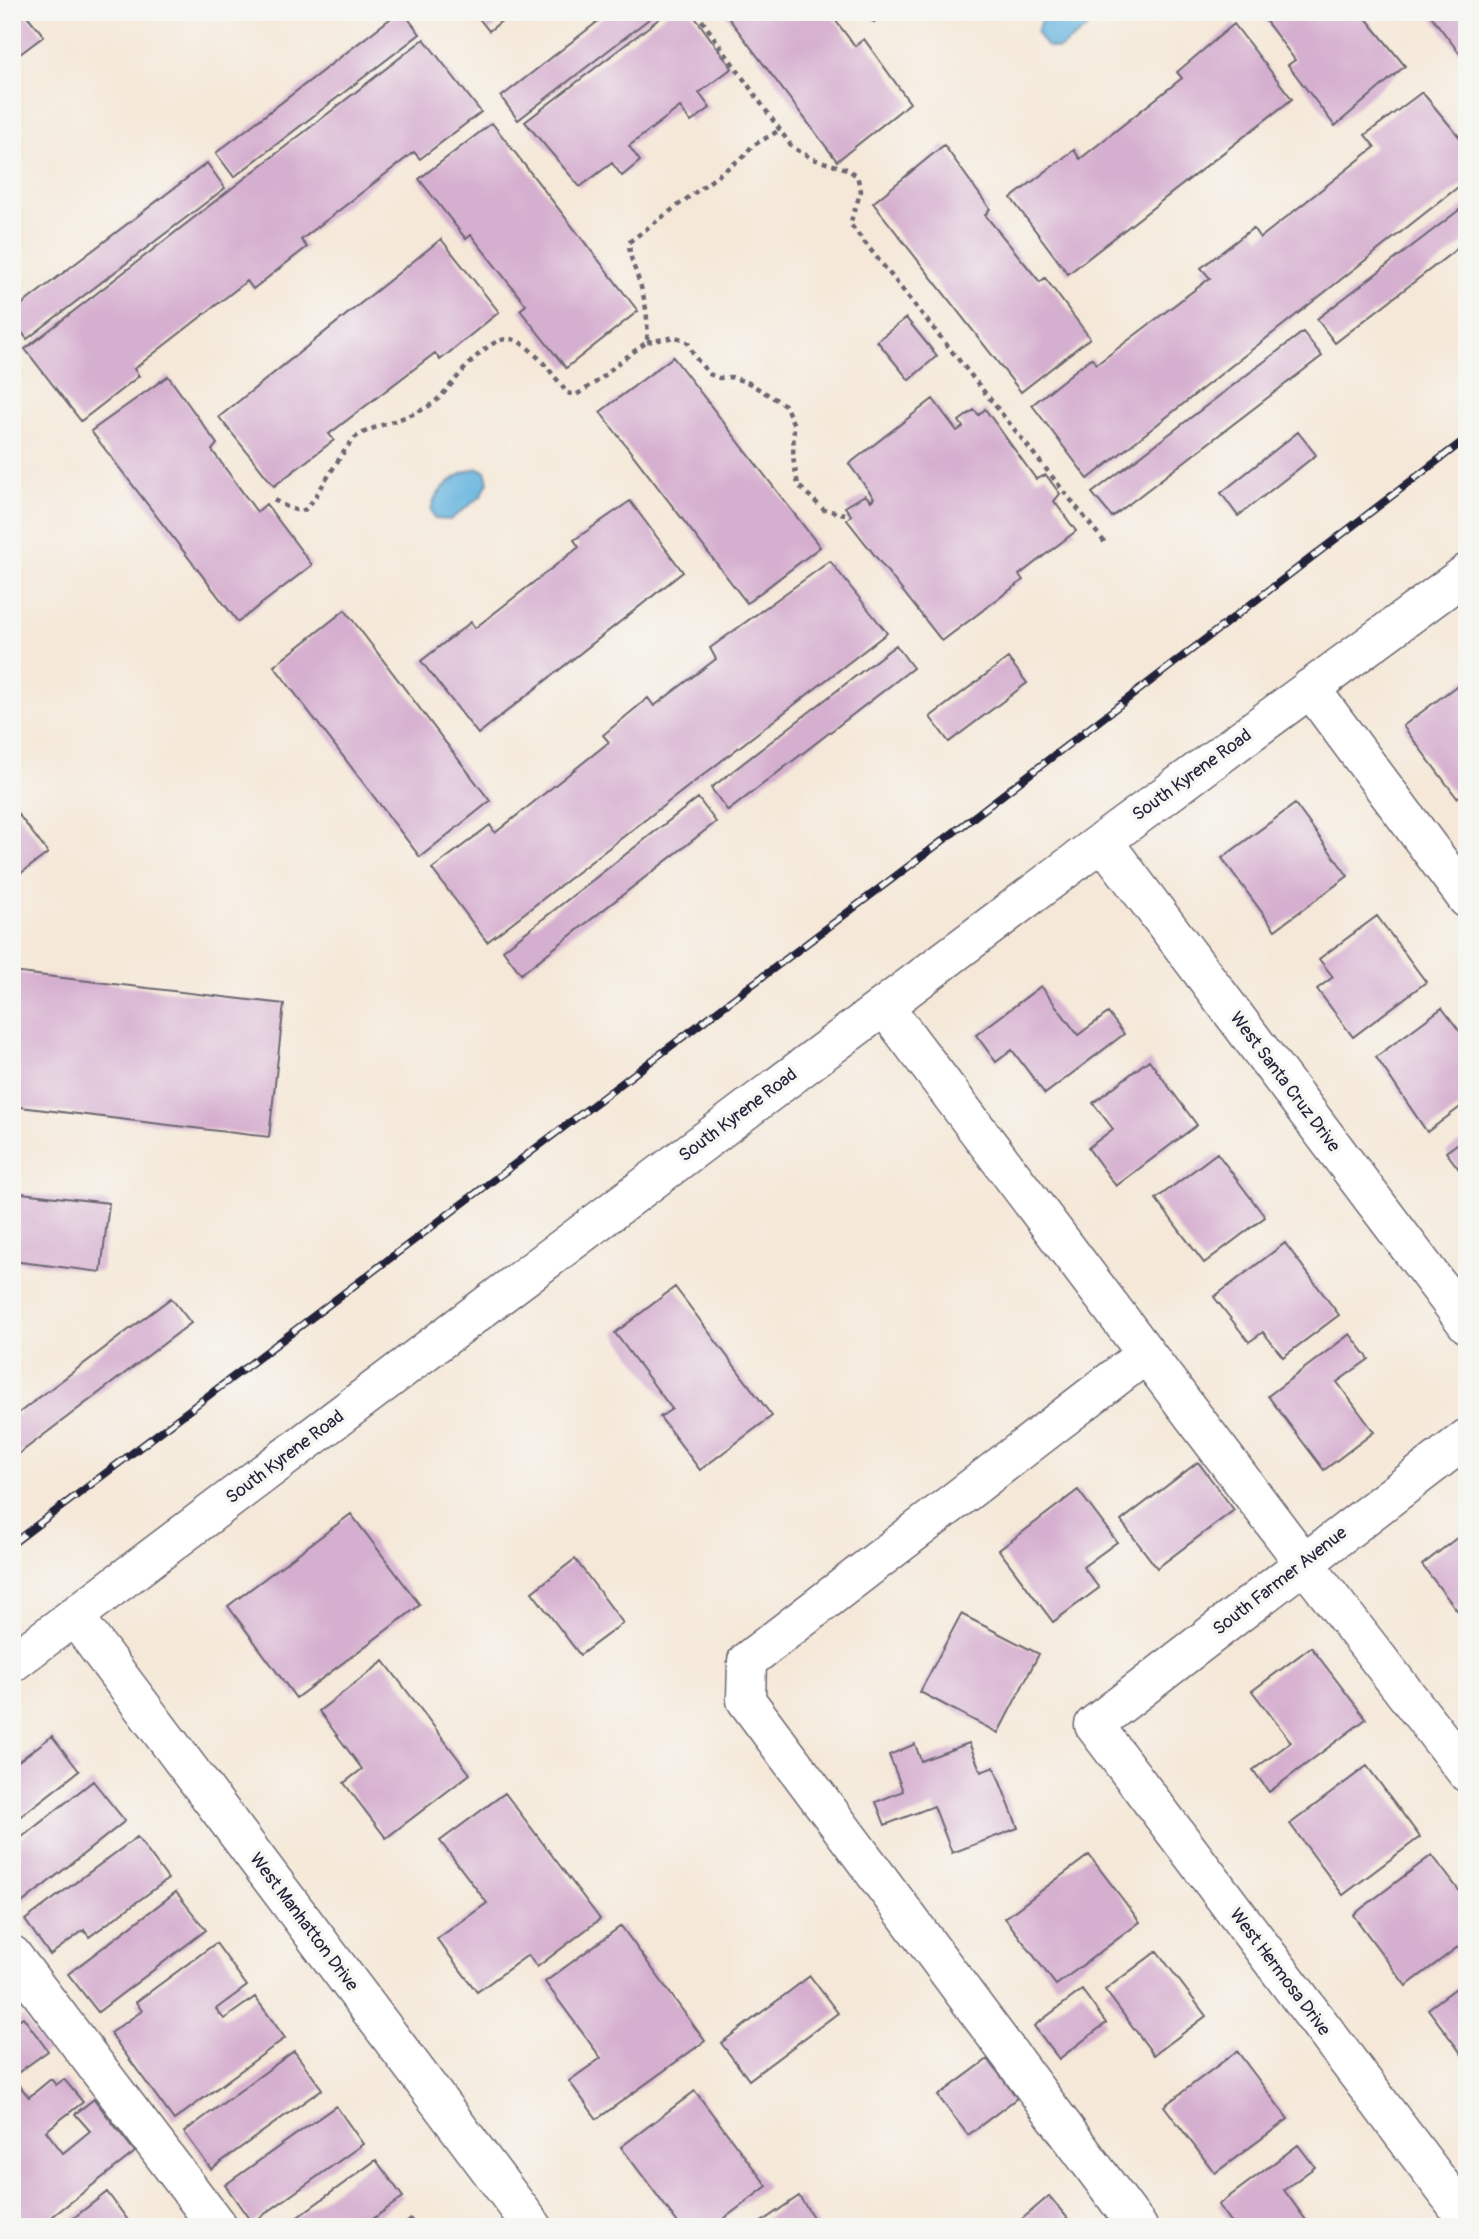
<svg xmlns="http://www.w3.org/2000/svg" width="1479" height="2239" font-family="Pangolin,sans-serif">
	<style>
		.water { fill: #63b3de; stroke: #426a8c; stroke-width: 2 }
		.building { fill: #d5afcf }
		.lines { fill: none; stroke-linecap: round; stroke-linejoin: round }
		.minor-casing { stroke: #6c6772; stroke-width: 41 }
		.path { stroke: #6c6772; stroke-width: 4.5; stroke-dasharray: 5 5; stroke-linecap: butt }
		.minor { stroke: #fff; stroke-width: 38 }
		.rail-casing { stroke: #22223b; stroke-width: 8 }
		.rail { stroke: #f6f6f2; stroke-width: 5; stroke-dasharray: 16; stroke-linecap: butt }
		.labels { text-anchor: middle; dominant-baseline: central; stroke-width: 7; stroke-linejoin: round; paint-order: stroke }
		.street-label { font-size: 18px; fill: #22223b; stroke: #f6f6f2 }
	</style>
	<rect width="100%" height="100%" fill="#f6f6f2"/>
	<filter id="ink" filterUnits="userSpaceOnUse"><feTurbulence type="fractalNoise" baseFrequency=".0143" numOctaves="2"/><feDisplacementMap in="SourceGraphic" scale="14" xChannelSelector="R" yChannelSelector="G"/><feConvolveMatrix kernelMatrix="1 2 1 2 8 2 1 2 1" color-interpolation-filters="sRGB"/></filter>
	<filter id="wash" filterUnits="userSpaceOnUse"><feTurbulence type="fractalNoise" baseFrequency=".00686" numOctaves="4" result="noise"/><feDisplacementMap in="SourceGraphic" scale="28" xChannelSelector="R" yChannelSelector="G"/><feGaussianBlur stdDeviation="1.57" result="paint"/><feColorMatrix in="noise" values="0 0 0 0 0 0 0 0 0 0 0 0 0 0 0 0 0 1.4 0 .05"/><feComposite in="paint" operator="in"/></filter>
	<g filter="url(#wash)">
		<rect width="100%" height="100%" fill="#f5e8d8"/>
		<path class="water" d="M1051,12H1098L1086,29L1059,49L1046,46L1037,33L1040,22Z
			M479,468L485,471L488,482L481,496L450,520L435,519L431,510C434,490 459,471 479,468Z"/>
		<g id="blocks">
			<path class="building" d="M24,12L44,36L12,60V21Z
				M399,12H403L420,34L234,177L216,153Z
				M474,12H513L489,31Z
				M610,12H658L518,120L501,97Z
				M668,12H691L732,68L699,93L710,108L691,122L680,107L629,146L640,161L622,176L612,163L580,187L525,122Z
				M724,12H829L855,46L864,39L910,103L837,161Z
				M866,12H887L874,22Z
				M1259,12H1361L1405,66L1335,126L1288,65L1295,60Z
				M1428,12H1465L1467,63Z
				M1234,24L1292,99L1068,274L1011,198L1074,150L1080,159L1182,78L1177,72Z
				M424,39L481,112L420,159L414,152L301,240L307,247L253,289L247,281L134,369L139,376L81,421L25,349Z
				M1422,92L1467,146V180L1088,479L1032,405L1091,358L1097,364L1210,278L1201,268L1253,228L1260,238L1375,147L1365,135Z
				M492,123L638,311L566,368L520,310L526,305L471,235L466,239L419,179Z
				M944,145L990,209L985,215L1040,282L1045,278L1090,338L1021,392L873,203Z
				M207,163L225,188L27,339L12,319V312Z
				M1467,204V241L1335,343L1317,319Z
				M441,239L499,312L440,360L435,353L329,434L334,440L274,486L219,417Z
				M906,318L937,356L909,380L877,341Z
				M1303,332L1322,356L1112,517L1092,493Z
				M673,357L820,547L747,603L600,412Z
				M168,376L217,444L212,450L257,512L266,504L312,565L238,622L91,431Z
				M933,399L957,431L963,427L959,421L974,410L979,415L985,409L1036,479L1046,475L1060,494L1054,501L1076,531L1019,575L1023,580L942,641L847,520L851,515L845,507L865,495L871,501L874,498L849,464Z
				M1298,432L1316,455L1238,516L1221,493Z
				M630,501L683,572L478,734L421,661L471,622L475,628L579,547L574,540Z
				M830,561L887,633L487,942L432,869L490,825L495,833L609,742L603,735L648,698L654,706L716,659L710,648Z
				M345,610L490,801L420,857L274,666Z
				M896,645L913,668L728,811L711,788Z
				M1008,658L1027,683L949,742L930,717Z
				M1467,678V791L1457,798L1403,726Z
				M698,798L716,822L521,974L503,950Z
				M1295,804L1348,876L1275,930L1222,858Z
				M12,806L48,853L12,880Z
				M1377,916L1426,982L1353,1037L1317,989L1333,977L1319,959Z
				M12,972L284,1004L269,1137L12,1106Z
				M1041,986L1078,1035L1108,1013L1124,1034L1045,1094L1012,1050L996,1062L976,1035Z
				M1442,1008L1467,1041V1102L1427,1132L1376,1057Z
				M1149,1060L1197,1125L1116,1186L1088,1148L1113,1129L1093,1103Z
				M1467,1137V1180L1446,1152Z
				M1217,1153L1265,1217L1204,1263L1156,1199Z
				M12,1192L109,1203L101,1272L12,1261Z
				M1285,1243L1339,1315L1283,1357L1263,1332L1249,1342L1214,1297Z
				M675,1287L772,1416L700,1470L660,1417L672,1409L615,1333Z
				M171,1298L191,1323L12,1459V1418Z
				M1350,1334L1369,1359L1337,1382L1374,1432L1324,1470L1268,1396Z
				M1198,1462L1234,1510L1157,1568L1121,1521Z
				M1078,1490L1117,1542L1083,1567L1099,1588L1053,1622L999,1550Z
				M351,1514L420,1605L296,1698L228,1606Z
				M1467,1530V1623L1422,1565Z
				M575,1559L623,1623L580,1655L532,1592Z
				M961,1614L1039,1654L998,1733L920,1692Z
				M1311,1647L1366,1719L1269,1792L1253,1770L1291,1742L1252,1691Z
				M384,1661L470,1774L386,1838L344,1783L362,1769L319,1711Z
				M52,1736L79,1771L12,1823V1766Z
				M969,1743L981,1772L994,1767L1018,1828L952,1853L934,1806L885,1825L876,1802L903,1791L889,1755L915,1744L921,1761Z
				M1367,1766L1420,1837L1343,1895L1290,1824Z
				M93,1781L125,1821L18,1906L12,1899V1845Z
				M505,1793L600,1919L537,1967L528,1955L477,1992L437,1939L487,1903L440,1841Z
				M137,1837L168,1879L89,1937L84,1930L50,1955L25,1920Z
				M1089,1855L1140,1922L1056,1985L1005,1918Z
				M1432,1855L1467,1901V1940L1406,1986L1353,1915Z
				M176,1892L206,1930L98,2012L68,1974Z
				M621,1926L705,2041L597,2119L569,2081L601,2058L545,1982Z
				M216,1943L247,1986L216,2009L224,2019L255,1997L285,2038L174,2120L110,2033L142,2011L136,2002Z
				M1157,1951L1206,2016L1154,2055L1105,1990Z
				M810,1976L838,2013L749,2080L721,2043Z
				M1467,1980V2061L1428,2009Z
				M1082,1990L1106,2023L1059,2059L1034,2026Z
				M23,2017L48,2051L12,2077V2025Z
				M294,2051L322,2089L211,2169L184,2132Z
				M1237,2051L1288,2119L1215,2173L1164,2106Z
				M988,2059L1017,2098L968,2135L938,2096Z
				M51,2079L56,2085L64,2079L83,2102L46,2131L63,2153L90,2131L75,2114L94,2099L135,2152L39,2227H12V2088L18,2084L29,2097Z
				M695,2091L767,2186L713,2227H681L621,2147Z
				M336,2106L363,2144L252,2223L225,2185Z
				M1298,2145L1315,2167L1284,2190L1311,2227H1234L1218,2205Z
				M376,2160L403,2197L362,2227H284Z
				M107,2192L133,2227H62Z
				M799,2196L819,2226L818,2227H754Z
				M1049,2196L1075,2227H1029L1022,2219Z
				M411,2219L416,2227H399Z"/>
		</g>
	</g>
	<g filter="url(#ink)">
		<use href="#blocks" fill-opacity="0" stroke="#6c6772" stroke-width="2"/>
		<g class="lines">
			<defs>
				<path id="minor" d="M1310,688L1467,899
					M1103,841L1467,1324
					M884,1006L1304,1563L1467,1773
					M1467,1438L1094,1725L1467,2219
					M74,1616L533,2227
					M12,1663L1103,841L1467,573
					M12,1955L218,2227
					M1138,2227L746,1700L747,1661L1146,1354"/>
			</defs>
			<use href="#minor" class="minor-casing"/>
			<path class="path" d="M696,12L792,147L813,159L847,169L857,176L861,191L850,224L1106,544
				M647,342L675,337L682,339L688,343L695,357L709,374L719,378L731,377L749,383L785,405L794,425L793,457L798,485L824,510L845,514
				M274,500C282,504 295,513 304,510C312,508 343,447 356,437C376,423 418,418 438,399C455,383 484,337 510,339C528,340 557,379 567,393L576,395L601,379L618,363L647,342C648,324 647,308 642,291C638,274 629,260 629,242L744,156L752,146L780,130"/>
			<use href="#minor" class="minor"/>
			<defs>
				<path id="rail" d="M12,1544L966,823L1467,438"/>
			</defs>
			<use href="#rail" class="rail-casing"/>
			<use href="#rail" class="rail"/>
		</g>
	</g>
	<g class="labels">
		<g class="street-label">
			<text transform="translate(1192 775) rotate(-36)">South Kyrene Road</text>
			<text transform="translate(1285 1082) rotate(53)">West Santa Cruz Drive</text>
			<text transform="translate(738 1115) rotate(-37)">South Kyrene Road</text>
			<text transform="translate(285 1457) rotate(-37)">South Kyrene Road</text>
			<text transform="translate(1280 1581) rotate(-38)">South Farmer Avenue</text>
			<text transform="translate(304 1922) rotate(53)">West Manhatton Drive</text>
			<text transform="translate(1280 1972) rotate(53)">West Hermosa Drive</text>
		</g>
	</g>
	<rect width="1479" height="2239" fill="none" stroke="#f6f6f2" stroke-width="42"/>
</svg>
